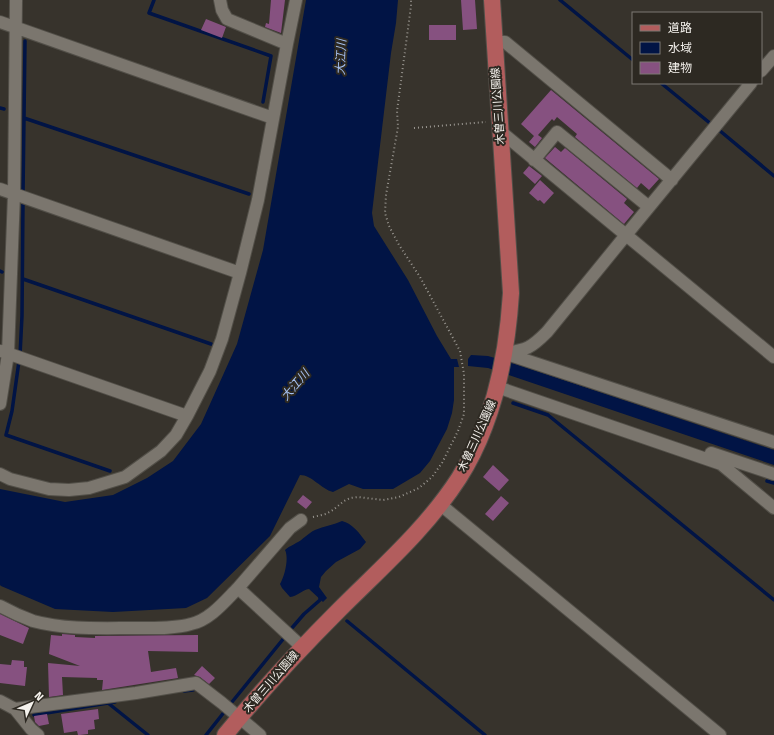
<svg xmlns="http://www.w3.org/2000/svg" width="774" height="735" font-family="'Fira Sans','Noto Sans JP',sans-serif">
	<style>
		.water { fill: #011445 }
		.lines { fill: none; stroke-linecap: round; stroke-linejoin: round }
		.stream { stroke: #011445; stroke-width: 3.5 }
		.building { fill: #865180 }
		.minor-casing { stroke: #524f48; stroke-width: 14 }
		.major-casing { stroke: #524f48; stroke-width: 18 }
		.path { stroke: #9a9791; stroke-width: 2; stroke-dasharray: 1 3; stroke-linecap: butt }
		.minor { stroke: #7b766e; stroke-width: 12 }
		.major { stroke: #b25d5d; stroke-width: 16 }
		.labels { text-anchor: middle; dominant-baseline: central; stroke-width: 4; stroke-linejoin: round; paint-order: stroke }
		.street-label { font-size: 11px; fill: #f5f2ed; stroke: #2d2922 }
		.water-label { font-size: 12px; font-style: italic; fill: #a5c0f1; stroke: #2d2922 }
	</style>
	<rect width="100%" height="100%" fill="#37332c"/>
	<path class="water" d="M306,0H398L396,23L391,53L372,213L374,226L408,280L437,336L451,359H457L459,367H454V400L452,413L447,429L430,461L420,473L393,489H363L349,484L333,492C321,489 312,475 300,475L270,536L207,598L186,608L113,612L55,609L1,586L0,585V489L65,502L113,495L147,478L173,461L201,424L237,344L263,250Z
		M471,355L488,356L515,364L774,450V465L488,368L468,366V359Z
		M342,521C352,523 360,534 366,542L360,549L336,562L326,571L321,577L319,587L327,598L323,602L309,589C302,590 298,596 290,597L282,588L280,584C285,575 289,558 285,550C289,546 292,546 296,543C303,540 308,533 315,530C324,526 334,525 342,521Z"/>
	<g class="lines">
		<path class="stream" d="M154,0L149,13L271,56L263,102
			M560,0L633,60
			M661,83L711,124
			M0,108L4,109
			M24,118L249,194
			M719,130L774,176
			M23,194L25,41
			M0,271L2,272
			M23,279L211,344
			M20,355L22,316L23,202
			M19,361L12,411L6,435L110,471
			M513,403L548,415L774,600
			M767,481L774,483
			M347,621L485,735
			M291,629L304,614L320,600V596
			M184,691L193,690
			M115,702L108,703L148,735
			M232,702L284,638
			M34,715L108,703
			M206,735L225,711"/>
	</g>
	<path class="building" d="M271,0H285L281,33L265,27L266,23L269,24Z
		M461,0H475L477,29L463,30Z
		M206,19L226,27L222,38L201,30Z
		M429,25H456V40H429Z
		M551,90L659,179L649,190L641,183L637,188L575,137L577,134L557,117L554,121L552,119L538,135L542,138L535,147L529,142L534,136L521,124Z
		M555,147L561,152L565,148L627,199L624,203L634,212L624,224L545,158Z
		M529,166L542,176L535,184L523,173Z
		M540,180L554,193L544,204L540,200L538,201L529,193Z
		M493,465L509,480L499,491L483,477Z
		M303,495L312,502L306,509L297,502Z
		M501,496L509,503L493,521L485,514Z
		M0,614L29,628L23,644L0,635Z
		M62,634L75,635V637L95,638V636L198,635V652L148,651L151,672L176,668L178,678L102,690L103,680H97V678L62,677L63,695L49,697L48,663L80,666L49,654L51,635L62,636Z
		M12,660L24,661V667H27L25,686L0,683V664L11,665Z
		M202,666L215,678L209,684L200,677L194,675Z
		M98,709L99,719L94,720L95,729L88,730V734L80,735H78L77,731L64,733L61,714Z
		M47,714L49,724L39,726L35,722L34,716Z"/>
	<g class="lines">
		<defs>
			<path id="minor" d="M220,0L222,10L227,19L287,44
				M0,22L273,118
				M494,42H505L672,180
				M761,71L774,56
				M500,131L626,235L751,83
				M534,160L557,132L649,207
				M0,189L240,273
				M1,351L187,416
				M504,353C527,350 531,348 547,332L626,235L774,357
				M507,354L774,442
				M497,387L721,464L774,508
				M0,404L8,354L14,194L16,0
				M711,453L774,474
				M0,474L10,479L49,489L69,490L89,488L125,477L161,451L176,435L187,416L210,371L222,339L240,273L258,200L287,44L296,0
				M441,505L720,735
				M238,588L290,528L301,520
				M0,606C11,612 22,617 33,621C66,630 102,628 136,628C154,628 173,629 191,624C210,620 225,601 238,588L302,647
				M0,701L15,709L136,693L196,683L222,703L260,735
				M15,709L31,729L38,735"/>
			<path id="major" d="M225,735C261,691 299,650 339,610C382,567 426,529 459,478C494,423 507,357 511,293L492,0"/>
		</defs>
		<use href="#minor" class="minor-casing"/>
		<use href="#major" class="major-casing"/>
		<path class="path" d="M414,128L486,122
			M313,517L326,514L333,510L344,501L350,498L358,497L383,500L399,497L419,488L432,477L442,463L458,431L464,414V374L460,351L420,277L399,245L389,226L385,213L386,195L398,127L397,111L411,6V0"/>
		<use href="#minor" class="minor"/>
		<use href="#major" class="major"/>
	</g>
	<g class="labels">
		<g class="street-label">
			<text transform="translate(498 106) rotate(-94)">木曽三川公園線</text>
			<text transform="translate(477 436) rotate(-66)">木曽三川公園線</text>
			<text transform="translate(271 682) rotate(-49)">木曽三川公園線</text>
		</g>
		<g class="water-label">
			<text transform="translate(341 57) rotate(-88)">大江川</text>
			<text transform="translate(295 385) rotate(-49)">大江川</text>
		</g>
	</g>
	<rect x="632" y="12" width="130" height="72" fill="#2d2922" stroke="#7d7973"/>
	<rect x="640" y="25" width="20" height="6" fill="#b25d5d" stroke="#7d7973"/>
	<text x="668" y="32" font-size="12" fill="#f5f2ed">道路</text>
	<rect x="640" y="42" width="20" height="12" fill="#011445" stroke="#7d7973"/>
	<text x="668" y="52" font-size="12" fill="#f5f2ed">水域</text>
	<rect x="640" y="62" width="20" height="12" fill="#865180" stroke="#7d7973"/>
	<text x="668" y="72" font-size="12" fill="#f5f2ed">建物</text>
	<g transform="translate(32 703) rotate(46)" stroke="#2d2922" stroke-width="3" paint-order="stroke">
	<path d="M0-3L7 15L0 10L-7 15Z" fill="#f5f2ed"/>
	<text y="-6" font-size="11" font-weight="bold" text-anchor="middle" fill="#f5f2ed">N</text>
	</g>
</svg>
